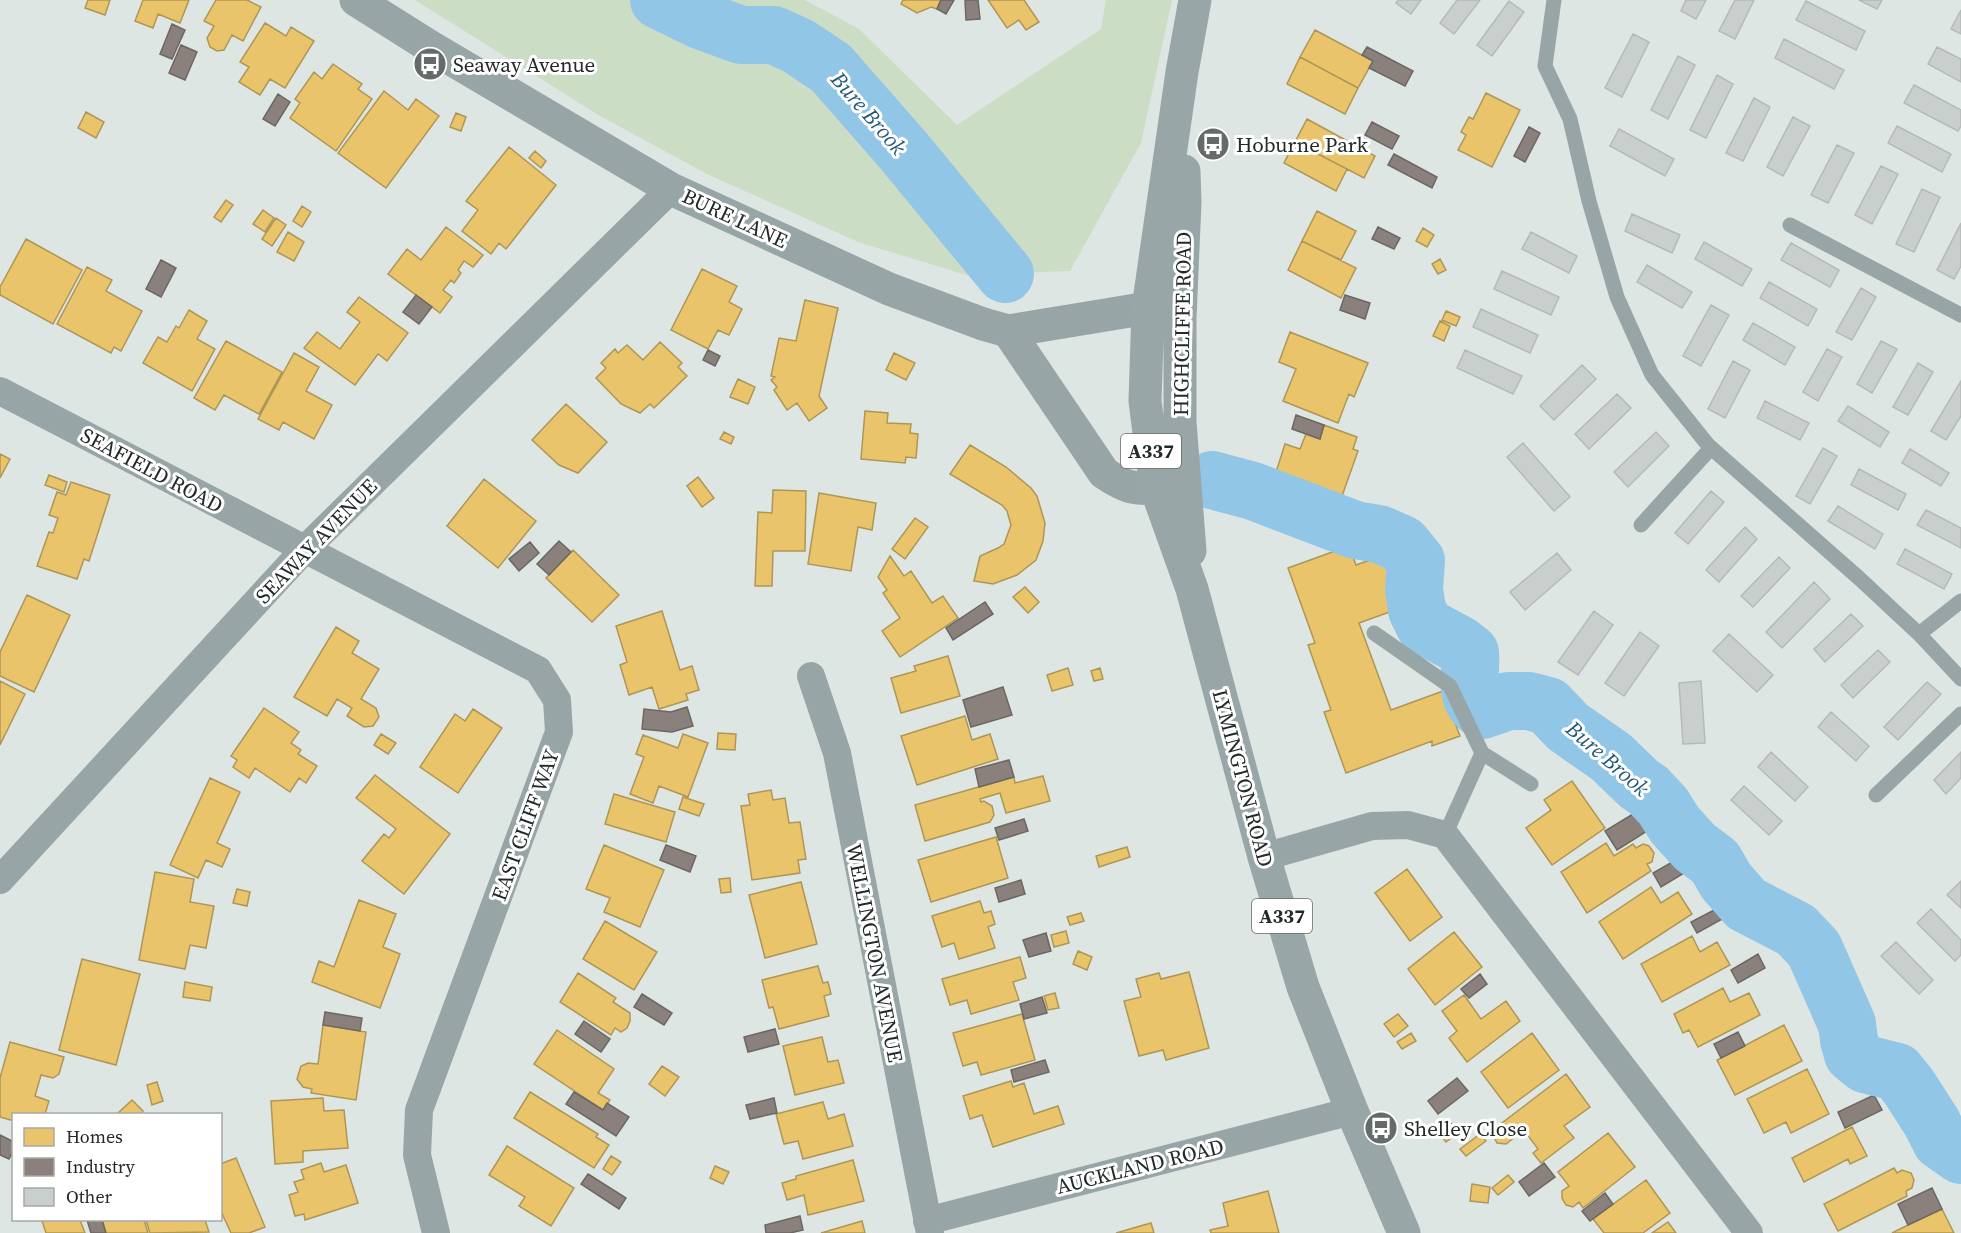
<svg xmlns="http://www.w3.org/2000/svg" width="1961" height="1233" font-family="'Source Serif 4',serif">
	<style>
		.green { fill: #ccddc5 }
		.homes { fill: #e9c46a; stroke: #ae9656; stroke-width: 1.5 }
		.industry { fill: #8a817c; stroke: #6b6763; stroke-width: 1.5 }
		.lines { fill: none; stroke-linecap: round; stroke-linejoin: round }
		.river { stroke: #91c6e7; stroke-width: 58 }
		.building { fill: #c9cfcd; stroke: #b5bab8; stroke-width: 1.5 }
		.service { stroke: #98a5a7; stroke-width: 15 }
		.minor { stroke: #98a5a7; stroke-width: 28 }
		.tertiary { stroke: #98a5a7; stroke-width: 33 }
		.primary { stroke: #98a6a8; stroke-width: 33 }
		.labels { text-anchor: middle; dominant-baseline: central; stroke-width: 6; stroke-linejoin: round; paint-order: stroke }
		.shield { fill: #fff; stroke: #656968; stroke-width: 1.5 }
		.shield-label { font-size: 20px; font-weight: bold; fill: #232928 }
		.poi-label { font-size: 21px; fill: #232928; stroke: #fff; text-anchor: start }
		.street-label { font-size: 21px; fill: #232928; stroke: #fff }
		.water-label { font-size: 22px; font-style: italic; fill: #23587a; stroke: #fff }
	</style>
	<rect width="100%" height="100%" fill="#dee6e4"/>
	<path class="green" d="M415,0H805L859,29L957,125L1101,29L1106,0H1172L1141,143L1070,271L966,275L858,242L709,175L600,116Z"/>
	<path class="homes" d="M88,0H110L105,15L85,8Z
		M143,0H189L180,23L158,14L153,28L135,21Z
		M216,0H247L261,7L243,41L232,35L224,50L217,51L210,47L207,38L214,26L204,21Z
		M903,0H941L937,9L931,7L917,13L901,4Z
		M988,0H1024L1039,22L1026,30L1019,20L1007,28Z
		M265,23L286,36L291,27L314,41L285,88L270,79L260,95L239,82L249,67L240,62Z
		M1315,30L1373,61L1358,88L1300,57Z
		M1300,57L1358,88L1345,114L1287,84Z
		M333,64L362,84L358,89L372,99L336,151L290,118L300,103L295,99L314,72L322,79Z
		M384,91L408,110L416,99L439,116L386,188L338,153Z
		M1486,93L1520,110L1492,167L1458,150L1466,135L1461,132L1469,117L1473,119Z
		M86,112L104,122L96,138L78,128Z
		M456,113L466,117L461,131L450,127Z
		M1307,119L1375,156L1364,178L1295,142Z
		M1295,142L1347,169L1336,191L1284,163Z
		M509,147L556,185L506,249L499,243L491,254L462,231L478,210L466,201Z
		M535,151L546,161L541,168L529,158Z
		M226,200L233,205L221,222L214,217Z
		M302,206L311,212L302,227L293,221Z
		M263,210L274,218L265,232L253,224Z
		M1317,211L1356,231L1341,260L1302,241Z
		M276,218L286,225L272,246L262,239Z
		M446,227L483,255L473,267L464,261L458,270L461,273L454,283L451,280L443,290L452,297L440,313L388,274L407,249L421,260Z
		M1423,228L1434,235L1427,247L1416,241Z
		M288,232L304,242L294,261L277,252Z
		M26,239L82,270L53,324L0,295V287Z
		M1302,241L1356,268L1341,298L1288,270Z
		M1440,259L1446,270L1438,274L1432,264Z
		M87,267L112,280L106,291L142,311L121,351L114,347L111,353L57,324Z
		M702,269L737,286L729,302L742,309L729,335L718,330L708,349L671,330Z
		M359,297L408,333L387,361L378,354L355,385L304,348L317,332L340,349L360,322L347,312Z
		M805,300L838,308L819,396L827,408L809,421L797,403L787,410L774,390L777,387L771,380L775,377L771,376L779,338L796,341Z
		M189,310L207,321L197,339L215,349L192,391L143,363L158,337L167,342L176,326L179,328Z
		M1446,311L1460,317L1456,326L1442,320Z
		M1440,321L1450,326L1444,341L1433,336Z
		M1290,332L1368,363L1354,397L1349,394L1338,423L1283,401L1296,369L1279,362Z
		M226,341L282,372L259,414L224,395L215,410L194,398Z
		M660,342L682,363L678,367L687,376L654,408L650,404L640,413L621,404L596,378L606,368L601,363L615,349L618,353L627,345L643,360Z
		M294,353L319,367L306,391L332,405L314,439L283,422L279,430L258,419Z
		M894,353L915,363L906,380L886,370Z
		M738,379L755,387L748,404L730,397Z
		M566,404L607,442L578,473L559,465L532,440Z
		M865,411L888,413L887,423L911,424L910,433L918,434L916,458L906,457L905,463L861,459Z
		M1324,425L1357,437L1353,449L1358,451L1342,496L1332,492L1328,502L1309,495L1312,485L1276,472L1285,444L1300,449L1306,434L1320,439Z
		M724,432L734,437L731,444L720,439Z
		M970,445L1006,467L1031,488L1037,496L1045,523L1043,541L1036,560L1017,575L993,584L974,581L980,556L998,548L1004,544L1011,525L1007,511L1002,505L950,474Z
		M0,454L10,459L0,478Z
		M49,475L67,482L64,492L45,485Z
		M698,477L714,498L702,507L687,486Z
		M484,479L536,521L498,568L447,526Z
		M71,482L110,495L89,561L84,559L77,579L37,566L49,532L53,533L58,518L49,515L57,492L66,495Z
		M773,490L806,491L805,551H773L772,586H755L758,512L772,513Z
		M819,493L876,503L872,530L858,527L851,571L808,564Z
		M915,518L928,527L905,559L892,549Z
		M1349,546L1356,565L1390,553L1409,605L1359,623L1391,710L1443,691L1460,736L1432,746V741L1346,773L1324,712L1331,710L1308,645L1315,643L1288,568Z
		M573,550L619,595L592,622L546,578Z
		M890,556L904,576L911,571L932,603L943,596L958,618L900,657L882,631L900,618L883,593L887,590L878,577Z
		M1025,587L1039,602L1028,613L1013,597Z
		M27,595L70,615L34,692L0,676V652Z
		M662,611L680,670L692,666L699,690L686,694L688,700L659,709L652,687L629,695L620,665L627,662L616,626Z
		M336,627L359,641L352,653L379,669L361,699L376,708L379,717L373,726L364,727L347,716L352,708L337,699L327,716L294,697Z
		M948,656L960,696L901,713L891,678L916,671L914,666Z
		M1068,668L1073,685L1052,691L1047,675Z
		M1100,668L1103,679L1094,681L1091,671Z
		M0,681L25,694L0,745Z
		M264,708L299,732L291,743L301,750L298,754L317,766L306,783L299,778L290,792L255,768L249,778L233,767L237,760L231,756Z
		M473,709L502,728L458,793L420,767L455,714L465,721Z
		M965,716L972,740L990,734L998,759L917,785L901,736Z
		M718,733L736,734L735,750L717,749Z
		M381,734L396,743L388,754L374,745Z
		M683,734L708,743L688,797L659,786L653,803L630,794L644,757L636,754L643,735L678,748Z
		M375,775L450,834L404,894L362,861L384,834L389,838L396,829L356,798Z
		M1043,776L1050,801L1006,813L1000,793L980,799L981,802L984,801L992,806L994,815L990,822L925,841L915,805L1014,777L1015,783Z
		M210,778L240,792L217,843L230,849L222,867L206,860L198,878L170,865Z
		M1572,781L1605,828L1552,865L1526,828L1551,810L1544,800Z
		M771,790L773,800L785,798L789,823L800,822L806,859L798,860L800,873L752,880L741,806L750,805L748,794Z
		M614,794L675,812L666,842L605,824Z
		M683,797L704,804L699,816L679,809Z
		M996,837L1008,878L931,902L918,860Z
		M1606,843L1614,856L1633,844L1636,848L1643,844L1649,846L1654,853L1652,862L1647,864L1651,871L1587,913L1561,872Z
		M604,845L664,870L640,927L604,912L610,898L586,889Z
		M1127,847L1130,857L1099,867L1096,856Z
		M1407,869L1442,917L1410,941L1375,893Z
		M155,872L194,879L190,902L214,906L206,948L190,945L185,969L139,960Z
		M730,878L731,892L721,893L719,879Z
		M801,882L817,944L765,958L749,895Z
		M1651,887L1661,903L1678,892L1692,914L1623,959L1599,922Z
		M237,889L250,892L247,906L233,903Z
		M359,900L396,914L383,947L400,954L380,1008L312,982L319,961L334,967Z
		M980,901L984,913L991,911L995,924L988,927L995,948L959,959L954,943L942,947L932,916Z
		M1081,913L1084,921L1070,925L1067,917Z
		M605,921L657,952L634,990L583,959Z
		M1066,931L1069,943L1054,947L1051,935Z
		M1454,932L1482,967L1435,1005L1408,969Z
		M1692,936L1700,952L1717,942L1730,965L1662,1002L1641,964Z
		M1078,951L1092,957L1087,970L1073,964Z
		M1020,957L1026,978L1013,982L1019,1000L971,1014L967,1000L950,1005L942,979Z
		M82,959L140,974L116,1065L59,1050Z
		M818,966L823,983L828,982L831,994L824,996L829,1016L779,1029L773,1007L769,1008L762,980Z
		M1189,972L1209,1048L1166,1060L1163,1050L1139,1056L1124,1001L1141,997L1136,979L1159,973L1161,979Z
		M578,973L616,998L613,1002L630,1013V1021L627,1028L621,1032L615,1028L611,1035L560,1002Z
		M185,982L212,987L210,1001L183,997Z
		M1723,988L1730,1002L1749,993L1760,1015L1698,1047L1689,1030L1683,1033L1674,1014Z
		M1055,993L1059,1008L1048,1010L1044,996Z
		M1464,995L1481,1019L1506,1001L1520,1021L1467,1062L1449,1038L1457,1031L1442,1011Z
		M1022,1014L1035,1060L981,1075L977,1062L963,1066L953,1033Z
		M1398,1014L1408,1026L1394,1037L1384,1024Z
		M323,1025L366,1032L356,1100L311,1093L312,1089L303,1087L297,1079L301,1066L308,1063L318,1064Z
		M1784,1025L1802,1061L1735,1095L1717,1060Z
		M557,1030L614,1069L598,1093L610,1100L603,1110L534,1064Z
		M1411,1033L1416,1041L1402,1049L1397,1042Z
		M1532,1033L1559,1070L1508,1108L1481,1072Z
		M1872,1034L1878,1047L1862,1054L1856,1041Z
		M822,1037L828,1062L838,1060L844,1083L795,1095L783,1046Z
		M10,1042L64,1057L59,1074L53,1078L41,1075L35,1096L49,1101L45,1114H14V1121L0,1117V1078Z
		M662,1066L679,1077L665,1096L649,1084Z
		M1807,1069L1829,1114L1791,1133L1786,1122L1764,1133L1747,1099Z
		M1566,1074L1590,1107L1564,1126L1574,1138L1541,1163L1533,1153L1538,1149L1524,1130L1506,1144L1497,1143L1493,1135L1498,1126Z
		M1011,1081L1013,1087L1024,1083L1034,1114L1058,1106L1064,1124L993,1147L982,1115L970,1119L963,1096Z
		M157,1082L163,1101L152,1105L147,1085Z
		M530,1092L598,1134L596,1137L609,1145L594,1168L514,1118Z
		M323,1098L324,1111L344,1110L348,1148L303,1151V1162L275,1164L271,1101Z
		M132,1100L143,1111L140,1114H119L118,1113Z
		M823,1102L828,1119L844,1114L853,1146L803,1159L798,1141L784,1144L776,1114Z
		M1450,1122L1458,1133L1446,1142L1437,1131Z
		M1852,1127L1867,1156L1850,1164L1848,1159L1804,1182L1792,1158Z
		M1608,1133L1635,1167L1583,1208L1579,1202L1573,1207L1566,1205L1562,1198V1191L1569,1186L1558,1172Z
		M1480,1134L1486,1141L1466,1156L1460,1149Z
		M507,1146L574,1188L551,1226L519,1206L525,1197L489,1175Z
		M611,1156L621,1162L612,1175L603,1169Z
		M236,1158L265,1227L249,1233H231L220,1209V1164Z
		M853,1160L864,1201L808,1215L804,1195L787,1200L782,1183L796,1179V1176Z
		M321,1163L324,1172L346,1165L358,1203L305,1220L304,1214L295,1216L289,1195L298,1192L294,1182L304,1179L301,1170Z
		M715,1166L729,1172L723,1184L710,1178Z
		M1894,1168L1897,1173L1902,1170L1911,1173L1914,1180L1912,1188L1906,1191L1907,1196L1838,1231L1824,1204Z
		M1508,1175L1514,1182L1498,1195L1492,1188Z
		M1646,1180L1670,1213L1643,1233H1604L1593,1219Z
		M1472,1184L1490,1187L1488,1203L1470,1201Z
		M1268,1191L1279,1233H1211L1210,1230L1228,1226L1223,1203Z
		M1942,1209L1954,1233H1892L1908,1225Z
		M45,1220H80L85,1233H46L42,1221Z
		M102,1220H144L148,1233H106Z
		M146,1220H205L209,1232L150,1233Z
		M862,1221L865,1233H821Z
		M1668,1222L1676,1233H1652Z
		M1151,1223L1154,1233H1116Z"/>
	<path class="industry" d="M941,0H954L946,14L937,9Z
		M965,0H978L980,19L966,20Z
		M172,24L185,30L172,59L160,54Z
		M181,45L197,52L185,80L169,73Z
		M1367,47L1413,71L1405,86L1369,68L1373,61L1362,55Z
		M278,94L290,102L275,126L263,119Z
		M1372,122L1399,136L1392,149L1365,135Z
		M1529,127L1540,133L1525,162L1514,156Z
		M1394,154L1437,177L1432,188L1388,165Z
		M1378,227L1400,238L1394,249L1372,239Z
		M161,260L176,268L161,297L146,289Z
		M416,295L432,307L419,324L403,312Z
		M1345,295L1370,303L1365,319L1340,310Z
		M708,350L720,356L715,366L703,360Z
		M1296,415L1324,425L1320,439L1292,429Z
		M559,541L571,552L549,575L537,564Z
		M530,542L539,553L519,571L509,559Z
		M985,602L993,614L953,640L946,628Z
		M1003,687L1012,715L971,727L963,700Z
		M687,707L693,726L672,732L642,729L644,709L671,712Z
		M1009,760L1014,777L979,787L975,769Z
		M1651,803L1663,821L1617,850L1605,831Z
		M1024,819L1028,831L999,840L995,828Z
		M666,845L696,856L690,872L660,860Z
		M1681,857L1689,870L1661,887L1653,873Z
		M1021,880L1025,894L999,902L995,888Z
		M1718,908L1724,918L1697,933L1691,922Z
		M1046,933L1051,951L1029,957L1023,940Z
		M1758,954L1765,968L1738,983L1731,970Z
		M1480,974L1487,984L1469,998L1461,989Z
		M642,994L672,1013L664,1025L634,1007Z
		M1042,997L1047,1013L1024,1019L1020,1004Z
		M325,1012L362,1018L360,1031L323,1025Z
		M584,1021L610,1039L601,1052L575,1034Z
		M775,1029L779,1044L748,1052L744,1037Z
		M1738,1032L1745,1046L1721,1058L1714,1044Z
		M1045,1060L1049,1072L1014,1082L1011,1070Z
		M1457,1078L1468,1091L1438,1114L1428,1101Z
		M574,1092L603,1110L607,1103L629,1117L616,1136L566,1104Z
		M1874,1095L1882,1110L1845,1128L1838,1112Z
		M774,1098L777,1113L750,1119L746,1105Z
		M0,1135L14,1142V1149L9,1159L0,1155Z
		M1544,1163L1555,1177L1529,1196L1519,1182Z
		M588,1174L626,1198L619,1209L581,1184Z
		M1932,1188L1942,1209L1908,1225L1898,1204Z
		M1605,1193L1613,1204L1590,1221L1582,1211Z
		M800,1216L803,1230L790,1233H766L765,1225Z
		M87,1220H102L106,1233H91Z"/>
	<g class="lines">
		<path class="river" d="M659,0L700,20L741,35H774L798,46L831,68L902,149L1005,274
			M1212,480L1253,491L1355,530L1379,534L1402,544L1416,561L1414,589L1417,610L1425,626L1460,645L1470,653C1472,673 1463,697 1482,710L1508,701H1529L1548,706L1568,727L1611,757L1639,784L1648,790L1663,806L1675,825L1695,847L1715,862L1726,881L1746,904L1796,930L1814,949L1847,1024L1849,1040L1853,1054L1865,1064L1897,1072L1909,1087L1932,1123L1941,1141L1961,1155"/>
	</g>
	<path class="building" d="M1398,0H1421L1411,14L1396,3Z
		M1457,0H1480L1454,34L1440,23Z
		M1686,0H1706L1696,19L1681,11Z
		M1735,0H1754L1735,39L1719,31Z
		M1859,0H1882L1877,9Z
		M1509,1L1524,12L1492,56L1477,45Z
		M1806,1L1865,31L1856,50L1796,20Z
		M1961,10V34L1951,29Z
		M1633,34L1649,42L1622,97L1605,88Z
		M1784,39L1844,70L1834,89L1775,58Z
		M1937,47L1961,59V82L1928,64Z
		M1678,56L1695,65L1668,119L1651,110Z
		M1717,75L1733,84L1706,138L1690,130Z
		M1914,85L1961,110V126L1958,131L1904,103Z
		M1754,98L1770,107L1743,161L1726,153Z
		M1793,117L1810,126L1783,176L1767,167Z
		M1897,126L1951,154L1942,172L1888,143Z
		M1619,129L1674,159L1665,176L1610,146Z
		M1837,145L1854,153L1828,203L1811,195Z
		M1881,166L1898,174L1872,224L1855,215Z
		M1922,189L1940,197L1914,252L1896,244Z
		M1632,214L1680,235L1672,253L1625,231Z
		M1961,223V266L1954,279L1937,270Z
		M1531,232L1577,256L1569,273L1522,249Z
		M1704,242L1752,269L1742,286L1695,259Z
		M1791,243L1839,270L1830,287L1781,260Z
		M1647,265L1692,292L1682,308L1637,282Z
		M1502,271L1559,297L1551,315L1494,289Z
		M1769,282L1817,309L1808,326L1760,298Z
		M1861,288L1876,297L1852,340L1836,332Z
		M1711,305L1729,315L1701,366L1683,356Z
		M1481,309L1538,335L1530,353L1473,327Z
		M1753,323L1795,347L1785,365L1743,340Z
		M1881,341L1897,349L1872,393L1857,384Z
		M1827,349L1842,357L1818,401L1803,392Z
		M1465,350L1522,376L1513,394L1457,368Z
		M1733,361L1750,370L1725,418L1708,409Z
		M1918,363L1933,372L1908,415L1893,407Z
		M1582,365L1596,379L1554,420L1540,406Z
		M1961,381V416L1946,440L1931,431Z
		M1617,394L1631,408L1589,449L1575,434Z
		M1765,401L1809,423L1800,440L1757,418Z
		M1848,406L1889,432L1880,447L1838,421Z
		M1656,432L1669,446L1628,487L1614,472Z
		M1523,443L1570,497L1554,511L1507,457Z
		M1823,448L1837,456L1810,504L1796,496Z
		M1910,449L1949,473L1941,486L1902,463Z
		M1859,469L1906,494L1898,510L1851,485Z
		M1711,491L1724,502L1688,544L1675,533Z
		M1838,506L1883,534L1875,549L1828,521Z
		M1926,510L1961,528V548L1917,525Z
		M1745,527L1757,539L1719,582L1706,570Z
		M1905,549L1952,574L1944,589L1897,564Z
		M1557,553L1571,570L1525,610L1510,592Z
		M1779,557L1790,568L1753,607L1741,596Z
		M1814,582L1830,599L1782,648L1766,632Z
		M1594,611L1613,625L1578,675L1558,662Z
		M1851,614L1863,626L1825,662L1814,649Z
		M1640,632L1659,646L1624,696L1605,683Z
		M1729,634L1773,675L1757,692L1713,651Z
		M1878,650L1890,662L1853,698L1841,685Z
		M1701,681L1705,743L1683,744L1679,683Z
		M1927,682L1941,694L1898,740L1884,727Z
		M1831,712L1869,746L1856,761L1818,727Z
		M1771,752L1808,787L1795,801L1758,767Z
		M1961,752V778L1946,794L1934,780Z
		M1744,786L1782,821L1769,835L1731,800Z
		M1961,881V908L1947,895Z
		M1931,909L1961,940V955L1955,961L1917,923Z
		M1896,942L1933,980L1919,994L1881,956Z"/>
	<g class="lines">
		<path class="service" d="M1554,0L1545,66L1570,119L1589,201L1617,297L1652,375L1708,445L1860,579L1919,634L1961,679
			M1790,225L1961,315
			M1641,525L1711,448
			M1374,633L1450,686L1482,753L1445,835
			M1919,634L1961,601
			M1482,753L1531,784
			M1876,795L1961,714"/>
		<path class="minor" d="M0,391L538,670L557,700L559,732L419,1110L417,1155L436,1233
			M811,676L837,753L930,1233
			M1264,857L1372,826L1408,825L1445,835L1749,1233
			M0,880L304,550L671,189
			M927,1221L1352,1111"/>
		<path class="tertiary" d="M356,0L429,46L671,189L889,289L983,324L1008,331L1148,308
			M1008,331L1104,473C1123,486 1133,490 1156,488"/>
		<path class="primary" d="M1195,0L1182,72L1148,308L1145,401L1156,488L1192,589L1264,857L1303,987L1352,1111L1404,1233
			M1184,171L1185,202L1180,318V422L1190,551"/>
	</g>
	<defs>
		<symbol id="bus-disc" viewBox="-11 -11 22 22"><circle r="9.5" fill="#646b6a" stroke="#fff"/><path d="M-5-6H5V4H4V6H2V4H-2V6H-4V4H-5ZM-3.5-4V0h7V-4ZM-3.5 1.2v1.5H-2V1.2ZM2 1.2v1.5H3.5V1.2Z" fill="#fff"/></symbol>
	</defs>
	<g fill-rule="evenodd">
		<use href="#bus-disc" x="411" y="45" width="38" height="38"/>
		<use href="#bus-disc" x="1194" y="125" width="38" height="38"/>
		<use href="#bus-disc" x="1362" y="1109" width="38" height="38"/>
	</g>
	<g class="labels">
		<g class="shield">
			<rect x="1121" y="434" width="60" height="34" rx="4.5"/>
			<rect x="1252" y="899" width="60" height="34" rx="4.5"/>
		</g>
		<g class="shield-label">
			<text x="1151" y="451">A337</text>
			<text x="1282" y="916">A337</text>
		</g>
		<g class="poi-label">
			<text x="453" y="64">Seaway Avenue</text>
			<text x="1236" y="144">Hoburne Park</text>
			<text x="1404" y="1128">Shelley Close</text>
		</g>
		<g class="street-label">
			<text transform="translate(735 218) rotate(25)">BURE LANE</text>
			<text transform="translate(1182 324) rotate(-89)">HIGHCLIFFE ROAD</text>
			<text transform="translate(152 470) rotate(28)">SEAFIELD ROAD</text>
			<text transform="translate(316 541) rotate(-46)">SEAWAY AVENUE</text>
			<text transform="translate(1243 778) rotate(75)">LYMINGTON ROAD</text>
			<text transform="translate(525 825) rotate(-70)">EAST CLIFF WAY</text>
			<text transform="translate(875 953) rotate(79)">WELLINGTON AVENUE</text>
			<text transform="translate(1140 1166) rotate(-14)">AUCKLAND ROAD</text>
		</g>
		<g class="water-label">
			<text transform="translate(869 113) rotate(49)">Bure Brook</text>
			<text transform="translate(1608 758) rotate(41)">Bure Brook</text>
		</g>
	</g>
	<rect x="12" y="1113" width="210" height="108" fill="#ffffff" stroke="#a7a9a9" stroke-width="1.5"/>
	<rect x="24" y="1128" width="30" height="18" fill="#e9c46a" stroke="#a7a9a9" stroke-width="1.5"/>
	<text x="66" y="1143" font-size="18" fill="#232928">Homes</text>
	<rect x="24" y="1158" width="30" height="18" fill="#8a817c" stroke="#a7a9a9" stroke-width="1.5"/>
	<text x="66" y="1173" font-size="18" fill="#232928">Industry</text>
	<rect x="24" y="1188" width="30" height="18" fill="#c9cfcd" stroke="#a7a9a9" stroke-width="1.5"/>
	<text x="66" y="1203" font-size="18" fill="#232928">Other</text>
</svg>
